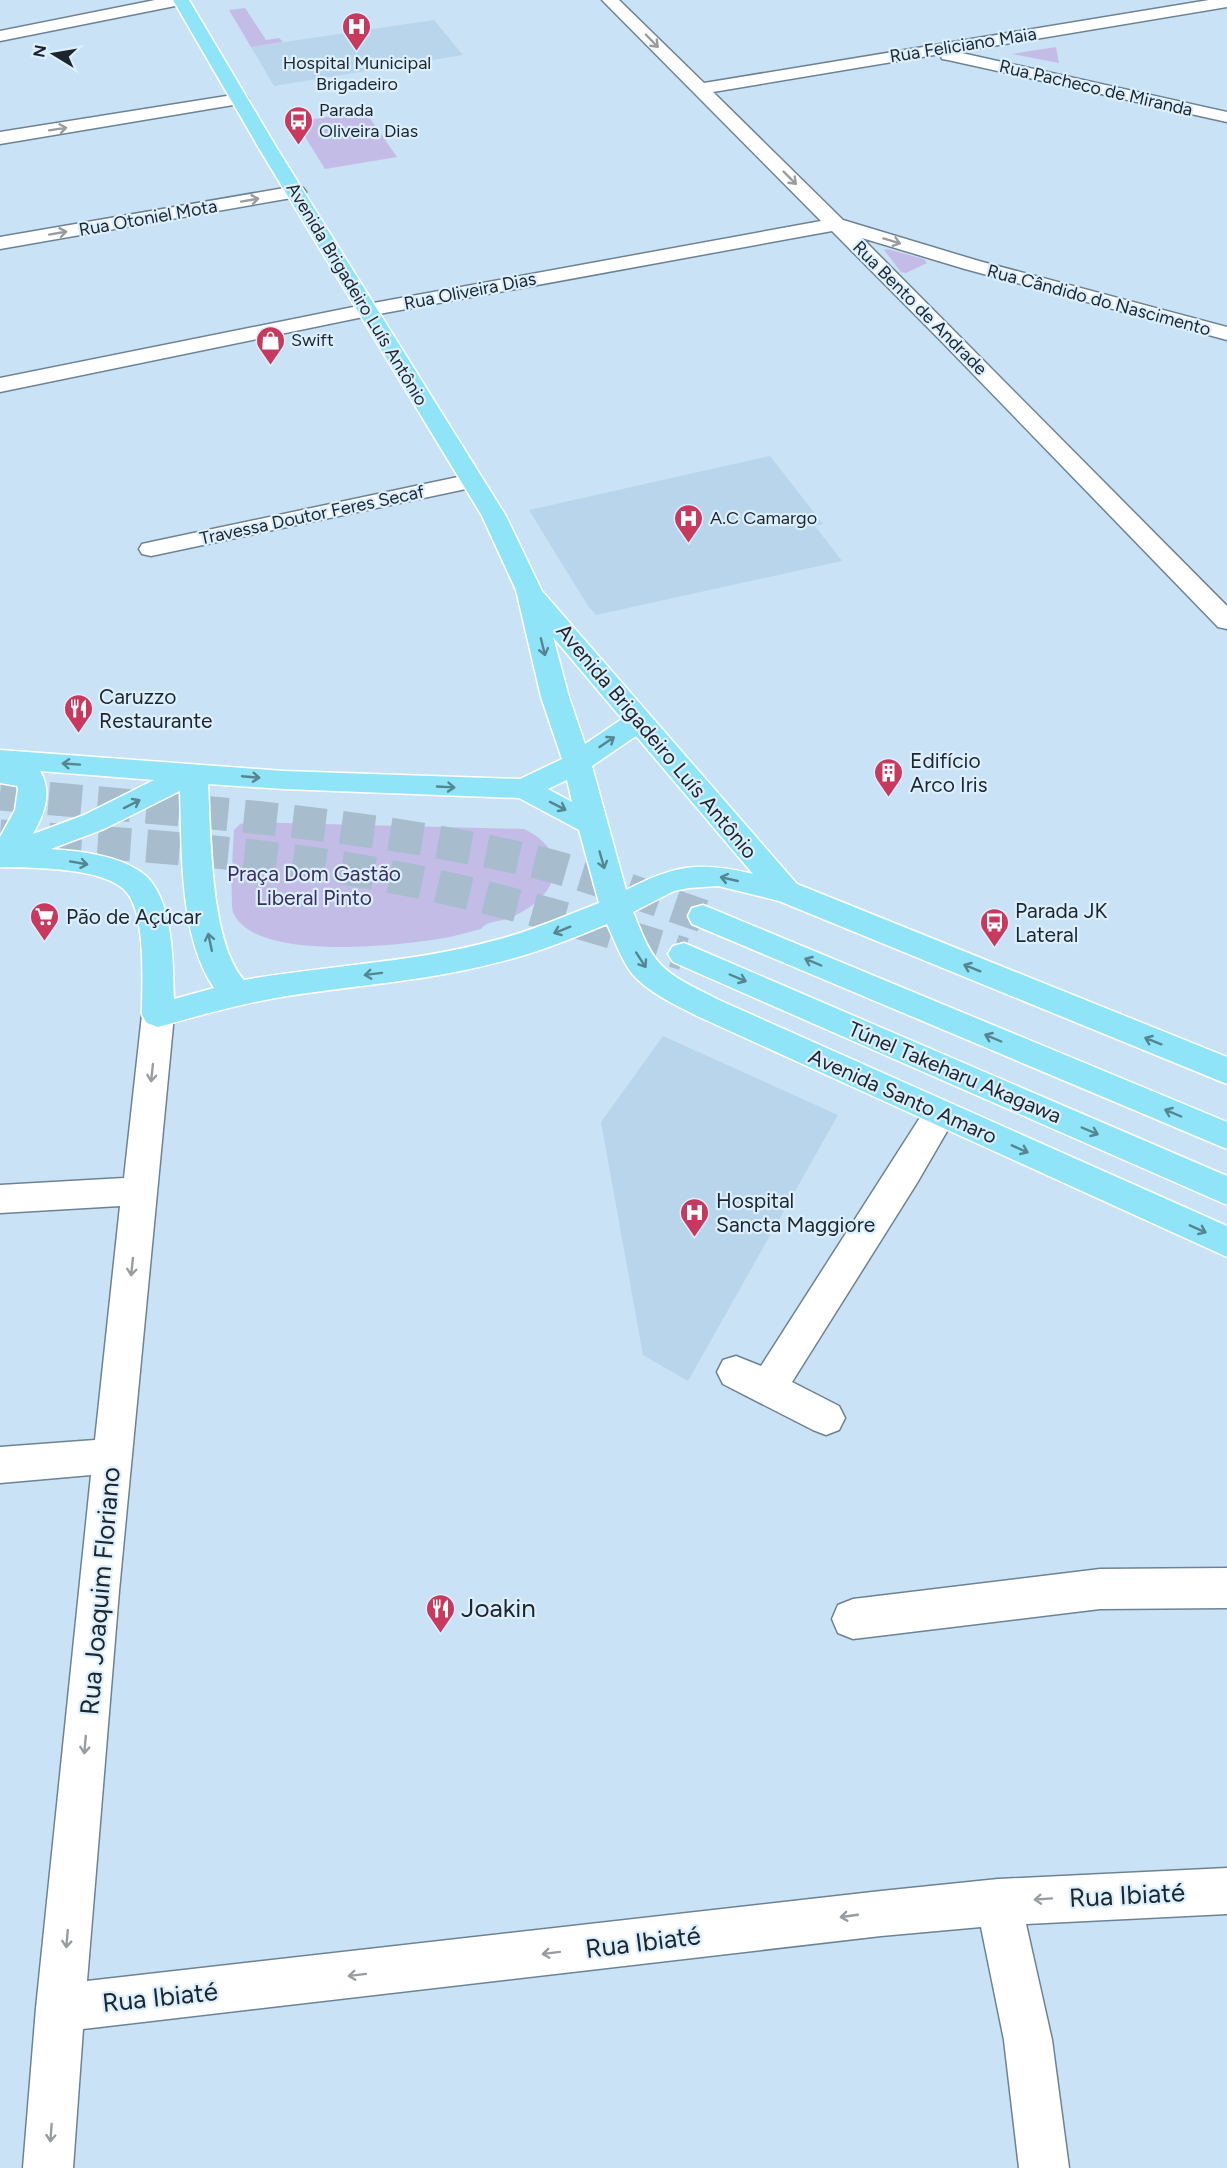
<svg xmlns="http://www.w3.org/2000/svg" width="1227" height="2168" font-family="Figtree,sans-serif">
	<style>
		.built { fill: #b8d5ec }
		.green { fill: #c3bce6 }
		.lines { fill: none; stroke-linecap: round; stroke-linejoin: round }
		.major-tunnel { stroke: #a7bccd; stroke-width: 33; stroke-dasharray: 33 16; stroke-linecap: butt }
		.minor-casing { stroke: #6d8394; stroke-width: 3 }
		.major-casing { stroke: #fff; stroke-width: 3 }
		.minor { fill: #fff; fill-rule: evenodd }
		.major { fill: #8fe4f7; fill-rule: evenodd }
		.oneway { stroke: #999da0 }
		.oneway2 { stroke: #568592 }
		.labels { text-anchor: middle; dominant-baseline: central; stroke-width: 4.5; stroke-linejoin: round; paint-order: stroke }
		.far-street-label { font-size: 18px; fill: #1d262d; stroke: #dceffe }
		.far-poi-label { font-size: 18px; fill: #1d262d; stroke: #dceffe; text-anchor: start }
		.poi-label { font-size: 21px; fill: #1d262d; stroke: #dceffe; text-anchor: start }
		.street-label { font-size: 21px; fill: #1d262d; stroke: #dceffe }
		.park-label { font-size: 21px; fill: #3b2d62; stroke: #dceffe }
		.near-street-label { font-size: 26px; fill: #1d262d; stroke: #dceffe }
		.near-poi-label { font-size: 26px; fill: #1d262d; stroke: #dceffe; text-anchor: start }
	</style>
	<rect width="100%" height="100%" fill="#cae2f5"/>
	<path class="built" d="M434,20L463,55L274,86L251,47Z
		M770,456L823,524L815,526L842,561L596,615L588,606L529,510Z
		M663,1036L838,1115L688,1381L643,1355L601,1122Z"/>
	<path class="green" d="M245,8L266,40L279,38L283,42L251,47L229,10Z
		M1056,47L1059,63L1012,54Z
		M365,111L397,157L325,169L296,122Z
		M887,249L924,259L927,263L906,273L901,272L884,250Z
		M249,822L524,829C538,836 552,846 554,862C559,890 529,911 506,919C497,922 487,921 481,929C465,933 449,938 432,940C390,946 253,961 233,912C230,904 233,844 234,830L240,824Z"/>
	<g class="lines">
		<path class="major-tunnel" d="M0,794C179,811 369,821 544,864C598,878 650,898 703,916
			M0,836C123,844 246,851 367,872C475,891 580,922 684,954"/>
		<defs>
			<path id="minor" d="M155,0H188L180,5L0,41V31Z
				M602,0H619L704,83L1209,0H1227V7L957,52L1227,112V122L948,60L942,59L940,54L713,92L843,220L979,261L1227,327V340L965,269L862,238L1227,606V629L1218,627L943,343L832,231L368,316L0,392V378L368,304L821,221Z
				M239,94L245,95L248,99L245,103L0,144V132Z
				M296,186L303,188L306,192L303,196L0,249V237Z
				M472,474L480,476L484,481L480,486L151,556L142,554L139,549L142,544L151,542Z
				M158,1003L169,1007L174,1015L119,1591L87,1981L881,1891L998,1879L1227,1868V1914L1026,1924L1052,2040L1069,2168H1019L1004,2040L981,1927L881,1936L83,2029L73,2168H23L36,2008L91,1475L0,1483V1447L95,1440L120,1206L0,1213V1185L124,1178L142,1015L147,1007Z
				M940,1101L952,1105L957,1114L917,1183L792,1382L839,1406L845,1418L839,1430L826,1435L813,1430L723,1384L717,1372L723,1360L736,1356L761,1366L928,1105Z
				M1227,1568V1608L1100,1609L853,1639L838,1633L832,1619L838,1605L853,1599L1100,1569Z"/>
			<path id="major" d="M173,0H189L278,150L506,516L542,591L797,884L1227,1057V1084L779,901L718,886L689,888L674,891L633,912C640,928 645,945 656,959C670,978 699,989 719,1000L1227,1226V1257L697,1016C676,1005 653,995 636,978C623,965 615,941 607,924C571,939 534,954 495,963C426,981 357,985 287,996C243,1003 201,1015 158,1027L147,1023L142,1015C142,982 146,926 130,897C113,866 32,868 0,867V837L15,810L18,789L17,786L0,783V750L284,771L520,779L562,759L541,697L516,590L482,516L260,150ZM553,637L622,719L585,744L569,697ZM636,736L753,874C699,861 675,865 626,890L592,766ZM40,771L154,780L84,815L33,834C44,814 53,792 40,771ZM567,780L572,802L548,789ZM208,784L284,789L519,798L579,830L599,903C565,916 532,931 496,940C414,963 328,965 244,980C210,942 211,835 208,784ZM180,791C182,851 179,937 214,988L174,999C173,962 174,895 141,872C117,855 79,851 51,849L104,829Z
				M703,905L1227,1122V1149L692,924L688,916L692,908Z
				M684,943L1227,1176V1205L673,962L668,954L673,946Z"/>
		</defs>
		<use href="#minor" class="minor-casing"/>
		<use href="#major" class="major-casing"/>
		<use href="#minor" class="minor"/>
		<use href="#major" class="major"/>
	</g>
	<defs><path id="oneway-shaft" d="M-6 0H5M1.5-3L5.5 0L1.5 3" fill="none" stroke-width="1.6" stroke-linecap="round" stroke-linejoin="round" transform="scale(1.5)"/></defs>
	<g class="oneway">
		<use href="#oneway-shaft" transform="translate(652 41) rotate(46)"/>
		<use href="#oneway-shaft" transform="translate(58 129) rotate(-9)"/>
		<use href="#oneway-shaft" transform="translate(790 178) rotate(45)"/>
		<use href="#oneway-shaft" transform="translate(250 200) rotate(-10)"/>
		<use href="#oneway-shaft" transform="translate(58 233) rotate(-10)"/>
		<use href="#oneway-shaft" transform="translate(892 241) rotate(17)"/>
		<use href="#oneway-shaft" transform="translate(152 1073) rotate(96)"/>
		<use href="#oneway-shaft" transform="translate(132 1267) rotate(96)"/>
		<use href="#oneway-shaft" transform="translate(85 1745) rotate(95)"/>
		<use href="#oneway-shaft" transform="translate(1043 1899) rotate(176)"/>
		<use href="#oneway-shaft" transform="translate(849 1916) rotate(172)"/>
		<use href="#oneway-shaft" transform="translate(67 1939) rotate(95)"/>
		<use href="#oneway-shaft" transform="translate(551 1953) rotate(173)"/>
		<use href="#oneway-shaft" transform="translate(357 1975) rotate(173)"/>
		<use href="#oneway-shaft" transform="translate(51 2133) rotate(94)"/>
	</g>
	<g class="oneway2">
		<use href="#oneway-shaft" transform="translate(543 647) rotate(76)"/>
		<use href="#oneway-shaft" transform="translate(607 742) rotate(-34)"/>
		<use href="#oneway-shaft" transform="translate(71 764) rotate(-176)"/>
		<use href="#oneway-shaft" transform="translate(251 777) rotate(5)"/>
		<use href="#oneway-shaft" transform="translate(446 787) rotate(3)"/>
		<use href="#oneway-shaft" transform="translate(132 804) rotate(-27)"/>
		<use href="#oneway-shaft" transform="translate(558 806) rotate(27)"/>
		<use href="#oneway-shaft" transform="translate(602 860) rotate(74)"/>
		<use href="#oneway-shaft" transform="translate(79 863) rotate(10)"/>
		<use href="#oneway-shaft" transform="translate(729 879) rotate(-167)"/>
		<use href="#oneway-shaft" transform="translate(562 930) rotate(158)"/>
		<use href="#oneway-shaft" transform="translate(210 942) rotate(-102)"/>
		<use href="#oneway-shaft" transform="translate(641 960) rotate(57)"/>
		<use href="#oneway-shaft" transform="translate(813 962) rotate(-157)"/>
		<use href="#oneway-shaft" transform="translate(972 968) rotate(-158)"/>
		<use href="#oneway-shaft" transform="translate(373 974) rotate(173)"/>
		<use href="#oneway-shaft" transform="translate(738 978) rotate(23)"/>
		<use href="#oneway-shaft" transform="translate(993 1038) rotate(-157)"/>
		<use href="#oneway-shaft" transform="translate(1153 1041) rotate(-158)"/>
		<use href="#oneway-shaft" transform="translate(1173 1113) rotate(-157)"/>
		<use href="#oneway-shaft" transform="translate(1090 1131) rotate(23)"/>
		<use href="#oneway-shaft" transform="translate(1020 1149) rotate(24)"/>
		<use href="#oneway-shaft" transform="translate(1198 1229) rotate(24)"/>
	</g>
	<defs>
		<symbol id="hospital-pin" viewBox="-11 -11 22 30"><path d="M0 17L-7.5 6A9.5 9.5 0 1 1 7.5 6Z" fill="#c9395e" stroke="#dceffe"/><path d="M-5-5h3v3.5h4V-5h3V5h-3V1.5h-4V5h-3Z" fill="#fff"/></symbol>
		<symbol id="bus-pin" viewBox="-11 -11 22 30"><path d="M0 17L-7.5 6A9.5 9.5 0 1 1 7.5 6Z" fill="#c9395e" stroke="#dceffe"/><path d="M-5-6H5V4H4V6H2V4H-2V6H-4V4H-5ZM-3.5-4V0h7V-4ZM-3.5 1.2v1.5H-2V1.2ZM2 1.2v1.5H3.5V1.2Z" fill="#fff"/></symbol>
		<symbol id="shop-pin" viewBox="-11 -11 22 30"><path d="M0 17L-7.5 6A9.5 9.5 0 1 1 7.5 6Z" fill="#c9395e" stroke="#dceffe"/><path d="M-5-2.5h2.3a2.7 3.5 0 0 1 5.4 0H5L5.5 6h-11ZM-1.5-2.5h3a1.5 2.3 0 0 0-3 0Z" fill="#fff"/></symbol>
		<symbol id="restaurant-pin" viewBox="-11 -11 22 30"><path d="M0 17L-7.5 6A9.5 9.5 0 1 1 7.5 6Z" fill="#c9395e" stroke="#dceffe"/><path d="M-5-6h1v4h1v-4h1v4h1v-4h1v5L-1.5 .5V6h-2V.5L-5-1ZM5-6V6H3V1.5H1.5Q1.5-4 5-6Z" fill="#fff"/></symbol>
		<symbol id="building-pin" viewBox="-11 -11 22 30"><path d="M0 17L-7.5 6A9.5 9.5 0 1 1 7.5 6Z" fill="#c9395e" stroke="#dceffe"/><path d="M-4-6H4V6H1V3H-1V6H-4ZM-2.5-4.3h1.7v1.8h-1.7ZM.8-4.3h1.7v1.8H.8ZM-2.5-1h1.7V.8h-1.7ZM.8-1h1.7V.8H.8Z" fill="#fff"/></symbol>
		<symbol id="supermarket-pin" viewBox="-11 -11 22 30"><path d="M0 17L-7.5 6A9.5 9.5 0 1 1 7.5 6Z" fill="#c9395e" stroke="#dceffe"/><path d="M-6-5.5h2.5l.6 2H6L4.5 2H-2.5L-4.4-4H-6ZM-1.5 3.2a1.3 1.3 0 1 0 .1 0ZM3 3.2a1.3 1.3 0 1 0 .1 0Z" fill="#fff"/></symbol>
	</defs>
	<g fill-rule="evenodd">
		<use href="#hospital-pin" x="340" y="10" width="33" height="45"/>
		<use href="#bus-pin" x="282" y="104" width="33" height="45"/>
		<use href="#shop-pin" x="254" y="324" width="33" height="45"/>
		<use href="#hospital-pin" x="672" y="502" width="33" height="45"/>
		<use href="#restaurant-pin" x="62" y="692" width="33" height="45"/>
		<use href="#building-pin" x="872" y="756" width="33" height="45"/>
		<use href="#supermarket-pin" x="28" y="900" width="33" height="45"/>
		<use href="#bus-pin" x="978" y="906" width="33" height="45"/>
		<use href="#hospital-pin" x="678" y="1196" width="33" height="45"/>
		<use href="#restaurant-pin" x="424" y="1592" width="33" height="45"/>
	</g>
	<g class="labels">
		<g class="far-street-label">
			<text transform="translate(963 45) rotate(-9)">Rua Feliciano Maia</text>
			<text transform="translate(1096 88) rotate(13)">Rua Pacheco de Miranda</text>
			<text transform="translate(148 218) rotate(-10)">Rua Otoniel Mota</text>
			<text transform="translate(470 291) rotate(-11)">Rua Oliveira Dias</text>
			<text transform="translate(357 294) rotate(59)">Avenida Brigadeiro Luís Antônio</text>
			<text transform="translate(1099 300) rotate(15)">Rua Cândido do Nascimento</text>
			<text transform="translate(920 308) rotate(45)">Rua Bento de Andrade</text>
			<text transform="translate(312 515) rotate(-12)">Travessa Doutor Feres Secaf</text>
		</g>
		<g class="far-poi-label">
			<text x="357" y="63" text-anchor="middle">Hospital Municipal<tspan x="357" dy="21">Brigadeiro</tspan></text>
			<text x="319" y="110">Parada<tspan x="319" dy="21">Oliveira Dias</tspan></text>
			<text x="291" y="340">Swift</text>
			<text x="710" y="518">A.C Camargo</text>
		</g>
		<g class="poi-label">
			<text x="99" y="696">Caruzzo<tspan x="99" dy="24">Restaurante</tspan></text>
			<text x="910" y="760">Edifício<tspan x="910" dy="24">Arco Iris</tspan></text>
			<text x="1015" y="910">Parada JK<tspan x="1015" dy="24">Lateral</tspan></text>
			<text x="66" y="916">Pão de Açúcar</text>
			<text x="716" y="1200">Hospital<tspan x="716" dy="24">Sancta Maggiore</tspan></text>
		</g>
		<g class="street-label">
			<text transform="translate(657 741) rotate(50)">Avenida Brigadeiro Luís Antônio</text>
			<text transform="translate(955 1072) rotate(23)">Túnel Takeharu Akagawa</text>
			<text transform="translate(903 1096) rotate(24)">Avenida Santo Amaro</text>
		</g>
		<g class="park-label">
			<text x="314" y="873">Praça Dom Gastão<tspan x="314" dy="24">Liberal Pinto</tspan></text>
		</g>
		<g class="near-street-label">
			<text transform="translate(100 1591) rotate(-85)">Rua Joaquim Floriano</text>
			<text transform="translate(1127 1895) rotate(-3)">Rua Ibiaté</text>
			<text transform="translate(643 1942) rotate(-7)">Rua Ibiaté</text>
			<text transform="translate(160 1997) rotate(-6)">Rua Ibiaté</text>
		</g>
		<g class="near-poi-label">
			<text x="461" y="1608">Joakin</text>
		</g>
	</g>
	<g transform="translate(54 54) rotate(281)" stroke="#dceffe" stroke-width="4.5" paint-order="stroke">
	<path d="M0-4.5L10 22L0 15L-10 22Z" fill="#1d262d"/>
	<text y="-9" font-size="16" font-weight="bold" text-anchor="middle" fill="#1d262d">N</text>
	</g>
</svg>
